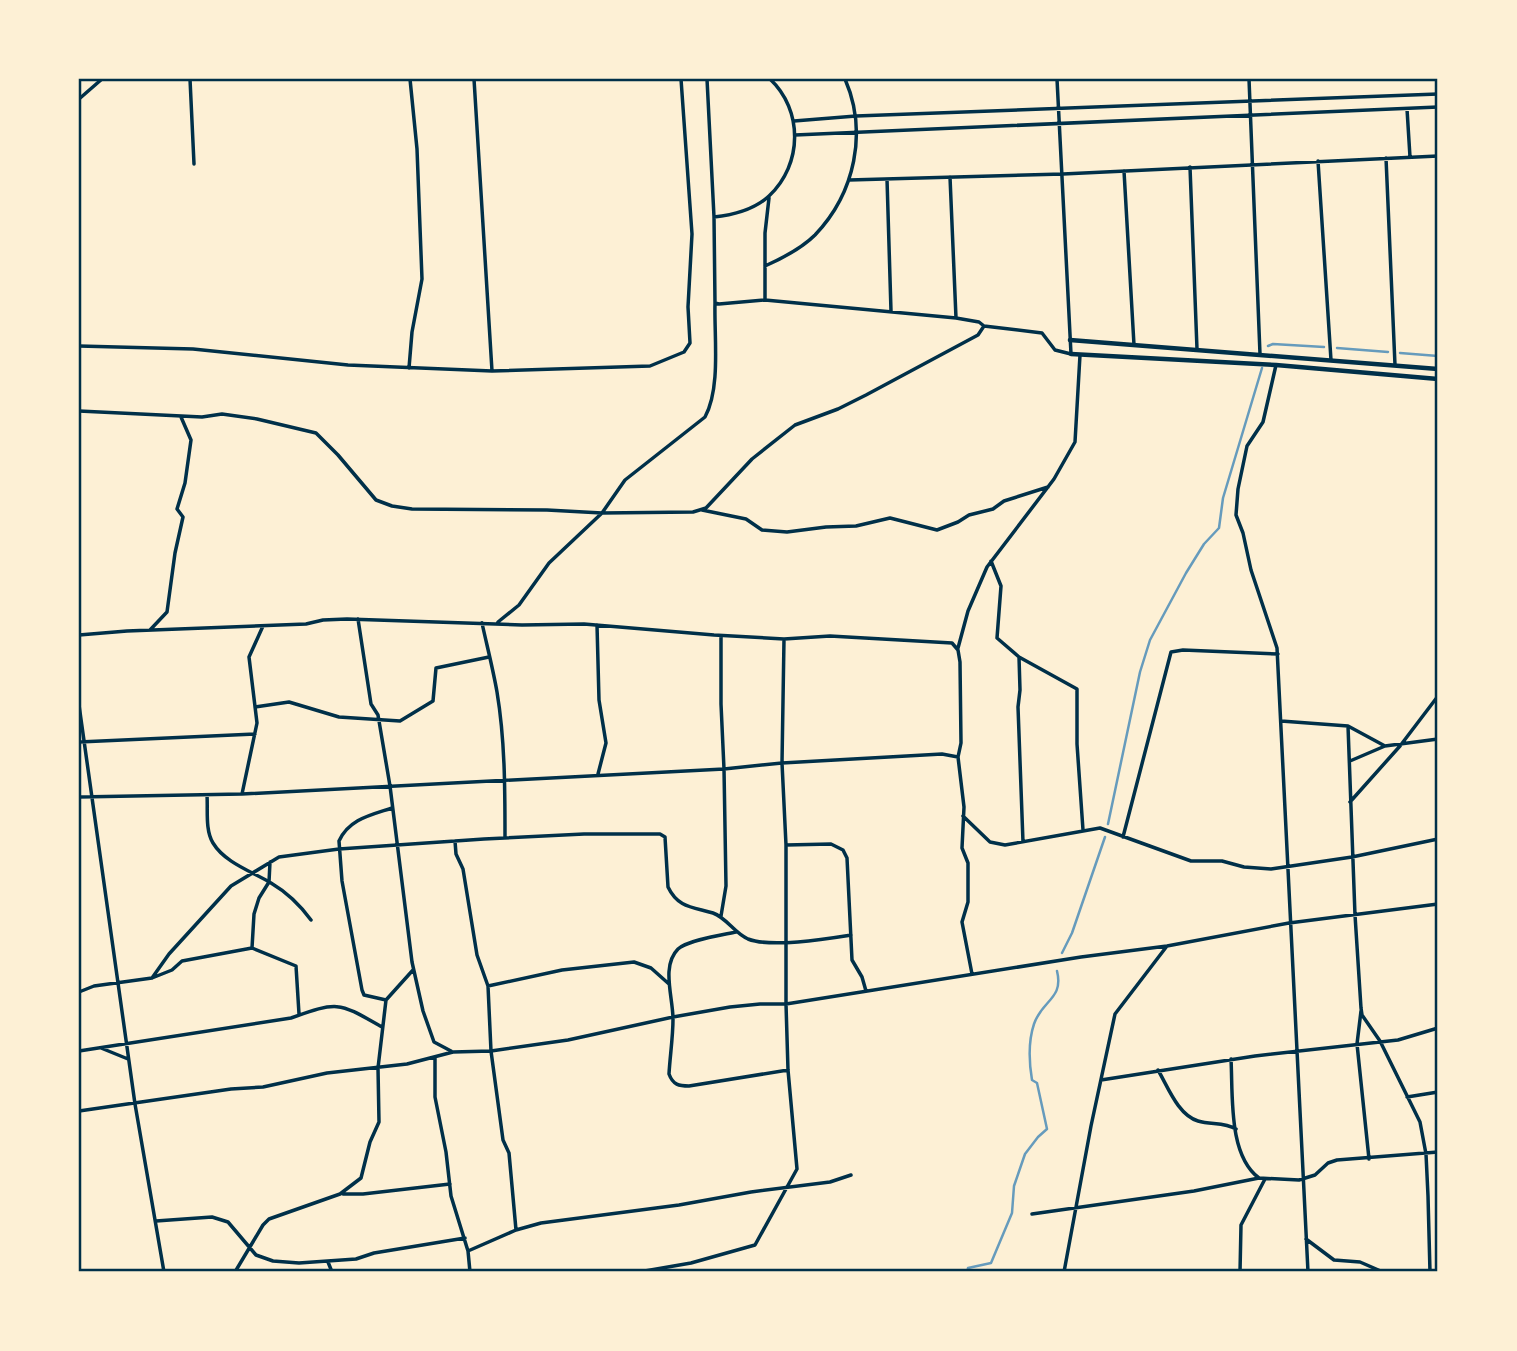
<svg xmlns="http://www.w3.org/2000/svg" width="1517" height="1351" font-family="'Noto Sans',sans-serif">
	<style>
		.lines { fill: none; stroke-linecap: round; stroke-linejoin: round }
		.stream { stroke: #669bbc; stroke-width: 2.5 }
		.minor { stroke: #003049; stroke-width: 3.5 }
		.tertiary { stroke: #003049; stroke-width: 4.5 }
		.neatline { fill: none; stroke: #003049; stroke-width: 2.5 }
	</style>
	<rect width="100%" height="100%" fill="#fdf0d5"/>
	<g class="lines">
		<path class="stream" d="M1268,346L1273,344L1324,347
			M1337,348L1388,352
			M1400,353L1438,356
			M1108,824L1140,672L1150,640L1186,573L1204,544L1219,528L1223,498L1262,368
			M1062,953L1072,933L1105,837
			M967,1272L968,1268L991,1263L1012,1213L1014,1186L1025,1154L1038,1137L1047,1129L1037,1083L1032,1080C1029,1062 1028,1042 1034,1024C1042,1000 1064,999 1057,971"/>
		<path class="minor" d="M190,79L194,164
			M474,79L492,371
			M707,79L714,217L715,303L719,304L765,300L956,318L979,322L984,326
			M1249,79L1260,354
			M79,99L102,79
			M1407,109L1410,157
			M794,121L856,116L1438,94
			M795,135L1438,107
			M1386,158L1395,365
			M1318,161L1331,360
			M1190,167L1197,349
			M1124,171L1134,345
			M950,177L956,318
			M887,179L891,311
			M849,180L1063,174L1438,156
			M714,217C733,215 755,209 769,196C803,164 803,110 770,79
			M765,266C783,258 801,249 815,235C855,193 868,132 845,79
			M765,300V233L769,198
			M79,346L193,349L348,365L492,371L650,366L684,352L690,343L688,307L692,234L681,79
			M1276,365L1263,422L1247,446L1238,489L1236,515L1243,533L1251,570L1277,648L1308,1272
			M409,368L412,332L422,279L417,149L410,79
			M79,411L202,417L222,414L257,419L316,433L338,455L376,500L392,506L412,509L547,510L602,513L693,512L706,508L752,459L795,425L838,409L866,395L978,335L984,326L1042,333L1055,350L1071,354L1057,79
			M702,510L746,519L762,530L787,532L826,527L856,526L890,518L937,530L958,522L969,515L993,509L1004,501L1048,487
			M991,561L1001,586L997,638L1019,657L1020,690L1018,707L1023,842
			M358,619L371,704L378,715L390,786L412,962L423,1011L434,1042L451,1051
			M498,622L519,605L549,563L602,513L625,480L705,417C721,388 714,336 715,303
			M482,623C487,646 493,669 497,692C505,740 505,789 505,838
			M597,625L599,700L606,743L598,774
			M150,630L167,612L175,553L183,517L177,509L185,483L191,440L181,417
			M79,635L127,631L306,624L323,620L347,619L522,625L584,624L714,635L784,639L830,636L952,643L958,650L960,662L961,743L958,757L964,807L962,848L968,863V902L962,922L972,974
			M958,648L968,611L987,567L1054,479L1075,442L1080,355
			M1019,657L1077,689V744L1083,830
			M79,705L135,1104L164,1272
			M255,707L289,702L339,717L400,721L433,701L436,668L489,657
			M1281,721L1348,726L1385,746
			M1348,726L1355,915L1361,1008L1362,1015L1380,1041L1420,1122L1426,1154L1428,1196L1430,1272
			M79,742L255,734
			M1350,761L1385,746L1438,739
			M242,794L257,723L249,657L263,626
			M207,795C208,810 205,830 213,843C225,863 253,872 271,883C288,893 300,905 311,920
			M79,797L242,794L724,769L721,704V636
			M1350,802L1400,746L1438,696
			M963,816L990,842L1005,845L1100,828L1191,861H1222L1244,867L1271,869L1352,857L1438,839
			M1123,837L1171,652L1183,650L1278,654
			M455,841L456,854L463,869L477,955L488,986L491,1051L503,1140L509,1153L516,1230
			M786,845L831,844L843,850L847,858L852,960L862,977L866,991
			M721,916L726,886L724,769L782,763L942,754L958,757
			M736,932C722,935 688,940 678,949C661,966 673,997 673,1019C673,1037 670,1056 669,1074C673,1085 679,1086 689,1086L788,1070
			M252,948L296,966L299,1014
			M152,978L169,954L231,886L279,857L339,849L484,839L584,834H660L665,837L668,887C678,908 693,907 713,913C727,918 734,933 748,939C771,948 826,939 851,935
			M488,986L562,970L634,962L651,968L669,984
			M79,992L94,986L152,978L172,970L182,961L252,948L254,914L259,898L269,882L270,862
			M386,1000L364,995L362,990L342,881L339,841C349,819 371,815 392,808
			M1361,1011L1357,1044L1369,1159
			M101,1048L128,1059
			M79,1051L291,1018C339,1001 338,1002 382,1027
			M435,1058V1097L446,1152L451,1196L468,1251L470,1272
			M1231,1059C1233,1095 1228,1155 1259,1178
			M1158,1070C1168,1087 1178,1115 1198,1121C1211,1125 1224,1122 1236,1129
			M1101,1080L1255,1056L1398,1040L1438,1028
			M1407,1097L1438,1092
			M79,1111L231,1089L263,1087L327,1073L407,1064L453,1052L491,1051L568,1040L673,1017L730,1007L760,1004H786L1081,957L1167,946L1289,923L1438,904
			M343,1194H363L450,1184
			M1032,1214L1194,1191L1259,1178L1299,1180L1315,1175L1328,1163L1337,1160L1438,1152
			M156,1221L212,1217L228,1222L256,1255L273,1261L299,1263L356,1259L374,1253L465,1238
			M1306,1239L1334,1260L1360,1262L1383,1272
			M468,1251L516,1230L541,1223L679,1205L751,1192L830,1182L851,1175
			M328,1262L332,1272
			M235,1272L263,1225L269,1219L340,1194L361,1178L370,1142L379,1122L378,1068L386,1000L413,970
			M639,1272L691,1263L755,1245L797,1169L788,1070L786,1004V845L782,763L784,639
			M1064,1272L1091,1126L1115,1014L1167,946
			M1240,1272L1241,1225L1265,1179"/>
		<path class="tertiary" d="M1070,340L1438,369
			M1071,354L1276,365L1438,379"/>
	</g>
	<rect width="1517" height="1351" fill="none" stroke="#fdf0d5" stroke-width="161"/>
	<rect x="80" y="80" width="1356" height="1190" class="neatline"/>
</svg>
